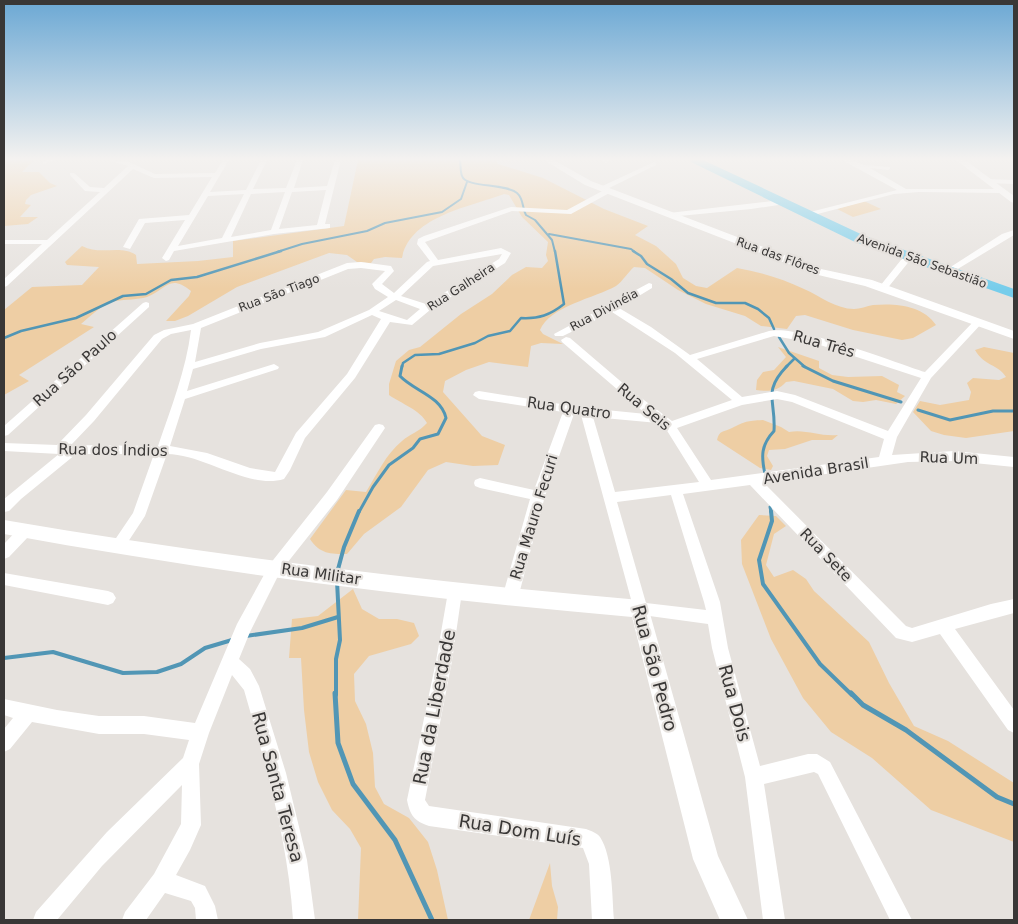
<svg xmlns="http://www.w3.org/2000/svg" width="1018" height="924" font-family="'DejaVu Sans',sans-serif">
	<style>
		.green { fill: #eecea4 }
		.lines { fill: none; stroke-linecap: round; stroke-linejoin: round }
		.stream-far4 { stroke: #5196b5; stroke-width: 2 }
		.stream-far3 { stroke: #5196b5; stroke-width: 2.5 }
		.stream-far2 { stroke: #5196b5; stroke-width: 3 }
		.stream-far1 { stroke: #5196b5; stroke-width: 4 }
		.stream { stroke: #5196b5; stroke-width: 5 }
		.minor { fill: #fff; fill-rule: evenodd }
		.tertiary { fill: #fff; fill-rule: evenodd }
		.primary { fill: #76cdeb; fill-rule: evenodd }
		.labels { text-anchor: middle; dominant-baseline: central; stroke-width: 4.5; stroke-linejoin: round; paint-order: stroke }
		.far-street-label { font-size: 12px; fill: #393736; stroke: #e6e2de }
		.street-label { font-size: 15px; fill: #393736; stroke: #e6e2de }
		.near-street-label { font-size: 18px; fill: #393736; stroke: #e6e2de }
	</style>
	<rect width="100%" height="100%" fill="#e6e2de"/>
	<path class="green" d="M4,160H34L22,172H39L50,183L57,186L31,195L26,200L25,204L31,205L20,217H38L28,224L4,226Z
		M358,160H496L498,164L543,178L604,209L648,226L635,235L656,246L676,264L683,278L696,286L707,288L737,268C760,272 783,279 804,289C820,296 836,309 854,309C860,309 867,306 873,305C895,303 923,305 936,325L913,338L902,340L853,330L805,315L796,316L787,329L761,326L745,316L706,304L678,290L645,268L634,267C628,272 623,281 616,286C595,298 550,306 540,330L543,334L563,344L541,343L531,346L528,367L489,362L466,370L445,381L443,392L482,436L505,445L498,465L473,466L446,462L428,470L401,507L364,534L347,554C330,554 320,554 310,539L346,490L366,492C377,474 386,454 402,441C410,434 419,432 427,423C420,410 402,404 389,395V384L396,361L409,350L420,347L461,314L492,294L512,275L526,267L542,268L548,261L546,255L548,242L522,217L509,195L504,194C470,207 410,216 402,258L385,257L374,259L371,263L357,262L347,255L329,253L237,287L188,316L175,321H166L189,296L191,291C169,273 166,290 147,297C137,300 126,299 116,301C103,303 91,316 81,324L94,327L19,375L29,381L4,395V310L32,287L82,285L99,267L67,265L65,262L82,246C101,256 120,244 136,255L137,264L198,261L233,257V241L344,226Z
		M864,201L881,209L853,217L837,209Z
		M778,347L819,361V368L832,375L848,377L882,376L899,385L897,392L905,396L896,404L876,400L863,402L853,401L833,389L794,381L786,382C778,391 768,392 756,390L757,380L763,372L774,370L786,357Z
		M984,347L1014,353V431L966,438L944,435L931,431L913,412L920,401L940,405L969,400L971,392L967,383L973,378L999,380L1006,377C998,364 984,366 975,350Z
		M763,420L781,427L789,432C806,429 821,437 838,435L832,440H812L785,449L769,450L767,456L773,466L771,470L760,468L717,440C719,430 724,432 732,428C746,421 746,421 763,420Z
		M759,515L776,516L786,526L774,534L766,565L774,577L793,570L806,579L814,591L869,642L889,683L914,726L948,741L1014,783V842L931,810L872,758L831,732L803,698L771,639L742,564L741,540Z
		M353,589L362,609L379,619H397L414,623L419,636L411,644L369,656L354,674L355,701L366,724L373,753L375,787L384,804L409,818L428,842L437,870L448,920H358L361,848L350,829L332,810L318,782L309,752L304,710L301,658H289L292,619L318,616Z
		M550,863L552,886L558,907L557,920H529Z"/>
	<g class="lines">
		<path class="stream-far4" d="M460,160C461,165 460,171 462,176C466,188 505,183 517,193C524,199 522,208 526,215L535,220L552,240L555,252
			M549,234L631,249L635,252
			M277,252L302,244L367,231L385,223L442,212L461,199L467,182"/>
		<path class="stream-far3" d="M633,251L641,256L647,264L671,279L688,293L716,303H745L758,309L769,318L774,329
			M779,337L789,353L805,367
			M4,338L21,331L76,318L123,296L146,294L171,280L197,277L281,251
			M402,367L403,363L415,355L439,354L475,343L488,336L510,331L521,318C539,319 550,315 564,304L555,251
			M786,367L794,359"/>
		<path class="stream-far2" d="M803,366L833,381L901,402
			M918,410L950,420L993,411H1014
			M765,474C761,456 761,445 774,431C776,400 762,392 787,366
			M770,507L771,512
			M359,512L373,487L389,465L413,448L420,439L438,434L446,418C441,396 414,391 400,376L402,366"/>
		<path class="stream-far1" d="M771,511L772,521L759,560L763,584L820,664L852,695
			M337,573L344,547L359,511
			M246,636L302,628L338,617
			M4,658L53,652L123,673L157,672L181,664L205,648L232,640
			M336,695V659L340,640L337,581"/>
		<path class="stream" d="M335,693L338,743L353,784L395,840L432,920
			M851,693L863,705L906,730L997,797L1014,804"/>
		<path class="minor" d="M47,160H56L43,164V162Z
			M109,160L129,162L155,174L215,173L223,160H229L210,192L246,190L261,160H267L253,189L286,188L297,160H303L294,188L327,186L335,160H341L325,224H330V228L274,234L174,251L169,260L166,261L162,258L185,220L145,223L130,249L123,247L139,219L189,215L212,177L154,178L133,169L7,286L4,287V279L42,244H4V240H47L100,192L85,191L70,175V173H74L90,187L104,188L128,166ZM326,190L317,225L279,229L292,192ZM285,192L271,230L231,237L251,194ZM244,194L222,238L178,246L208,196Z
			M600,160H609V161L606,163Z
			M842,160H851L864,165L890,167V169L888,170L870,168L906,189H1002L1006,191L1002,193L919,192L894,194L810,216V212L897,190Z
			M654,162L657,164L656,165L605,190L598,188Z
			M986,179L1014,180V184L989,183L985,181Z
			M606,189L613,191L571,214L512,211L425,242L438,260L501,248L511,253L505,263L430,310L412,325L390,322L355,378L305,438L290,470L284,479C249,490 204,454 167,454L145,516L122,551L117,553L112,551L110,547L133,513L154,454H76L21,499L9,511L4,512V499L59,454L4,451V443L57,445L86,415L154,335L164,330L193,324L347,263L361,262L391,266L394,271L382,284L394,293L427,262L430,261L417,244L418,239L424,236L511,207L567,210ZM502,254L499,259L426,304L401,296L433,266ZM361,268L385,271L372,284L375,289L388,297L369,310L318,332L260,343L195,362L201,328L348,269ZM396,300L420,309L407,320L379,311ZM372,315L381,319L347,374L296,433L275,472L250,468L207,453L170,446L185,399L278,369L279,367L274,364L187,391L193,369L261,349L325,337ZM191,330C186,370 171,408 158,446L71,445L94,421L162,339L171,334Z
			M782,200L786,202L785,204L751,209L669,217L665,215L669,213Z
			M1014,230V235L956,270L953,271L949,268L1002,234Z
			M908,254L911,255V259L886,290H880V286L905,255Z
			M649,283L652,284V288L619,308L651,327L690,355L769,331C797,324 894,362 925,372L975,320L978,319L983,322L931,378L897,437L892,455L954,451L1014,457V467L954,461L908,462L764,483L906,626L912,628L991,604L1014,599V613L955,629L1014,710V733L1008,730L940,634L912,642L896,638L750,485L683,494L720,602L728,648L760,766L808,754H817L830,762L912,920H890L818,774L814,772L764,784L785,920H763L745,777L712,648L708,624L635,614L581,415L574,414L545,496L518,598L515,603L510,605L505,603L502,598L530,499L480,488L475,486L474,483L475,480L480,478L534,490L563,412L479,399L473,395L475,392L479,391L586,408L646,414L562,342L561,340L566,337L570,338L632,391L672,421L732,400L675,353L612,312L563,336H555L554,334ZM774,336L814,343L921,378L888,431L795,395L777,391L742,397L697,359ZM777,399L792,402L884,439L879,457L711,480L677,428L742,405ZM593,417L658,423L666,429L699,482L615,492ZM671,495L704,602L706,610L646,603L617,502Z
			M146,302L149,303V307L8,435L4,436V426L143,303Z
			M379,424L383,425L385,428L337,500L280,572L250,632L239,659L250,669L259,686L286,773L307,860L315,920H293C288,841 266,766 244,690L232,675L209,733L199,764L201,825L190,850L176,875L205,886L215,906L218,920H196L195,908L191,901L165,893L146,920H122L125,912L154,874L181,824L182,785L102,866L57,920H33L36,912L107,832L183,758L189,740L144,734H99L32,722L10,749L4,752V729L13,718L4,715V699L57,710L99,716H144L195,723L237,624L270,564L327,492L375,425Z
			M24,526L29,528L31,532L29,536L9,557L4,559V544L19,528Z
			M4,573L108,591L113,593L116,598L113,603L108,605L4,585Z
			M455,585L460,587L462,592L452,661L425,800L429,806L586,829C591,831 597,833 600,837C613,857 612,897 614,920H592L589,864L583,848L429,826C414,821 410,815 407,800L436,661L448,592L450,587Z"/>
		<path class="tertiary" d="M544,160H554L591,181L821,269L872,280L1014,331V339L865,286L814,274L585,185Z
			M956,160H965L1014,196V203L1011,202Z
			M4,520C215,556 427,582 640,600L647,603L718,856L748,920H720L693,859L632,617C422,599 212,572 4,534Z"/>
		<path class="primary" d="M690,160H703L865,236L1014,289V298L855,242L691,162Z"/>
	</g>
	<linearGradient id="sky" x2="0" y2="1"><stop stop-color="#6ba8d4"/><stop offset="0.55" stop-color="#f4f2f0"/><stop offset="1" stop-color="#f4f2f0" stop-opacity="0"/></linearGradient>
	<rect width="1018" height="289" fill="url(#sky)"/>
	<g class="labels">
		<g class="far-street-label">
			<text transform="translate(778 256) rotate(20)">Rua das Flôres</text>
			<text transform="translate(922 261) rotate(20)">Avenida São Sebastião</text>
			<text transform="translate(461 287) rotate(-33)">Rua Galheira</text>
			<text transform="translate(279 293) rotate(-21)">Rua São Tiago</text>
			<text transform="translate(604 310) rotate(-28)">Rua Divinéia</text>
		</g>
		<g class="street-label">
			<text transform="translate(824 344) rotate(16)">Rua Três</text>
			<text transform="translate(75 368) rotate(-42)">Rua São Paulo</text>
			<text transform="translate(644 407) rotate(40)">Rua Seis</text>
			<text transform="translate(569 408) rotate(8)">Rua Quatro</text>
			<text transform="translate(113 450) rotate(1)">Rua dos Índios</text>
			<text transform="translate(949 458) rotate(2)">Rua Um</text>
			<text transform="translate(816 471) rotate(-9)">Avenida Brasil</text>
			<text transform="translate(534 517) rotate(-73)">Rua Mauro Fecuri</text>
			<text transform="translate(826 555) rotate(46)">Rua Sete</text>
			<text transform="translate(321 574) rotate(8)">Rua Militar</text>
		</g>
		<g class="near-street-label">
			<text transform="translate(655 668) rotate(75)">Rua São Pedro</text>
			<text transform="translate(735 703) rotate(75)">Rua Dois</text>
			<text transform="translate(434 707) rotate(-79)">Rua da Liberdade</text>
			<text transform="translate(278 787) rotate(75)">Rua Santa Teresa</text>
			<text transform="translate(520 830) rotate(9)">Rua Dom Luís</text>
		</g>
	</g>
	<rect width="1018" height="924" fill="none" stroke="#393736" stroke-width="10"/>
</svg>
